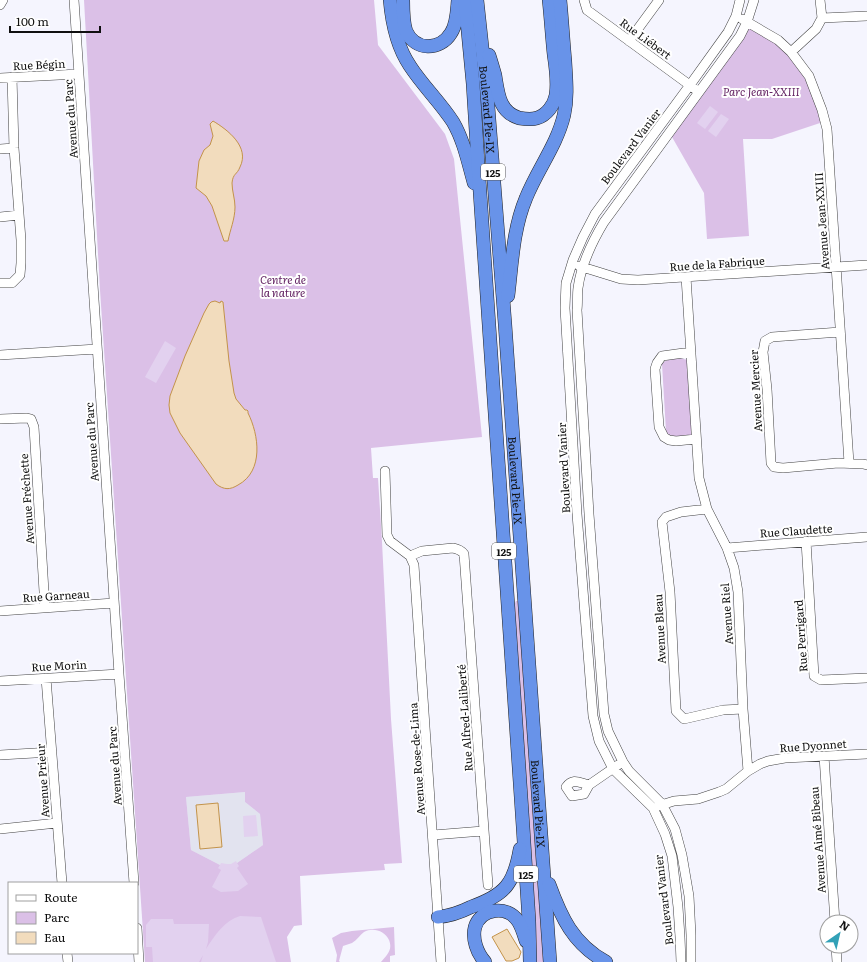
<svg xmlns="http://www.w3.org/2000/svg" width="867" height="962" font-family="Literata,serif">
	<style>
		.green { fill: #dbc0e7 }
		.pitch { fill: #e2d1ef }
		.plaza { fill: #e2e3ef; fill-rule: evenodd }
		.water { fill: #f2dcbd; stroke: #c3934a }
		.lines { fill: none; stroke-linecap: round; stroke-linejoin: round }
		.minor-casing { stroke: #434343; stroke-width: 10 }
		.highway-casing { stroke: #212121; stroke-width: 14 }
		.minor { stroke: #fff; stroke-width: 9 }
		.highway { stroke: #6893e9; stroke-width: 13 }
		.labels { text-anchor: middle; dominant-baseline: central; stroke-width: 4; stroke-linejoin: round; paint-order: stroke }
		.shield { fill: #fff; stroke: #585858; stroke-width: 1 }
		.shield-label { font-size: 10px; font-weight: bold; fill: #101010 }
		.street-label { font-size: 11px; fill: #101010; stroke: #fff }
		.park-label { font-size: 11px; font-style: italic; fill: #642564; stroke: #fff }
	</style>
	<rect width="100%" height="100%" fill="#f5f5fe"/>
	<path class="green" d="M84,0H374L378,45L445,134L454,159L482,437L371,448L373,478H378L382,542L391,719L402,863L384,864L385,870L300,876L302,925L294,926L287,937L291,962H145L100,290Z
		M750,24L774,38L809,77L823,122L772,139H743L749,236L707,239L704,193L672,137Z
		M679,358L688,360L694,433L691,436H670L667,434L666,431L662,364C666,359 673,359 679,358Z
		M516,601H519L546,962H536L514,617L515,603Z
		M394,927L395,955L390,956V962H381C387,955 393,950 389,940C385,931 373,927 364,932C360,935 357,940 352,943C349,944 346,945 343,946L339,961L340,962H336L337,955L332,938L341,933L352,931Z"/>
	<path class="pitch" d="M710,106L718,112L705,129L697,123Z
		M721,114L729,119L716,137L708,131Z
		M165,341L176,348L156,383L145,377Z
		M245,792V802L260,814L263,845L237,863L239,866L237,868L248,884L238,891L221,892L212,887L221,870L218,868L220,865L191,850L186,797Z
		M240,916L261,917L276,962H201L203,955L199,962H153L152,947H146V925L151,919H173L174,924H209L208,942L206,949C215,935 224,921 240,916Z"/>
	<path class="plaza" d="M245,792V802L260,814L263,845L237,863L236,861L231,864H227L221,863L220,865L191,850L186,797ZM256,815L258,836L244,837L243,816Z"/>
	<path class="water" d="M213,121C228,130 250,147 240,167C237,175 233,173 232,183C232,191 235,199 235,207C235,219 230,230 228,241H224L212,206L206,196L196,188L199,161L204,150L210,145L213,136L210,124Z
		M215,301L220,303L221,301L223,302L229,361L234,393L236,399L245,410H247L248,411V413C259,435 264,471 238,485C230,490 224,490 216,484L180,433L170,413L169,405L170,396L185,356L204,313L209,304L211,302Z
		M218,803L222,847L200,849L196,805Z
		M507,929L521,952L519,958L512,961H506L492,937Z"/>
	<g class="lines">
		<defs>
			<path id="minor" d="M74,0L119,674L134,883
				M584,0L587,10L695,89
				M0,5L3,0
				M822,18L867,16
				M742,19L778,40L791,52L809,76L822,110L827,129L849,463
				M629,41L659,0
				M791,52L816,29L822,18L820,0
				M0,78L79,74
				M0,149L14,148
				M0,217L19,215
				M579,266L621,279L638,280L867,265
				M686,277L699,478L707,509L727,548L734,568L738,592L743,709L748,771
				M0,283H12L20,275L21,263V240L14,148L12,77
				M840,332L772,337L765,341L763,352L767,389L771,463L774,467L783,468L838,463L863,464L867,465
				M691,352L662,356L657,363L655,369L659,427L664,437L669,440L676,441L696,439
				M0,355L97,349
				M0,419L27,418L31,419L34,427L45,608
				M385,471L387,535L390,541L410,556
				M707,509L681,512L666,517L662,522L670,592L676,711L684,719L723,710L743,709
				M806,541L814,676L821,680L867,678
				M727,548L867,537
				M410,556L414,565L441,962
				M410,556L422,551L453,548C458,549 461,550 464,554L488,885
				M0,611L114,603
				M46,678L62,883
				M0,681L119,674
				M0,755L52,752
				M824,756L835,922
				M589,785C580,783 573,777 566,787L572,796L584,794L589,785L618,765
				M658,806L674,801L698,799L719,792L726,789L748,771L760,764L768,761L785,758L867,754
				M0,829L57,823
				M433,835L483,831
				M137,928L139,962
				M836,946L837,962
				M67,953L68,962
				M681,962L680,937L678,907L672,856L665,834L653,808L613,769L599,741L593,716L577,514L565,308L566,283L573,260L583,237L595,214L690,85L728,32L736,16L740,0
				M691,962V935L689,896L682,855L675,829L662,804L629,771L623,762L608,731L604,714L589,514L577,310C578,303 577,295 578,288C581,265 592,242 604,222L740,36L747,22L754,0"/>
			<g id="highway">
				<path d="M390,0C392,23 397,47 410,66C423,86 440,102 453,122C464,141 468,162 474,183"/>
				<path d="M403,0C403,10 403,22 406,31C415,51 440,51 451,33C457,24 457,11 458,0"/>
				<path d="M465,0L473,84L478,163L523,827L529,921L530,962"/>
				<path id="s1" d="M477,0L487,93L505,324L550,962"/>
				<path d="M489,55C491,61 493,68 495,75C498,93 499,112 519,118C525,119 531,120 537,118C547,115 554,105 556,95C558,82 556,68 554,55C552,37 551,18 549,0"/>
				<path d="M508,296C512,263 513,229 526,198C537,170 557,145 564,115C568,97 566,79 565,61C563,40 562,20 560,0"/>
				<path d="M549,884C561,917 573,944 606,962"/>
				<path d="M438,917C450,916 461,912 471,907C505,895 514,884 520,849"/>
				<path d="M485,962C477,953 472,939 475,927C481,908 507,905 518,921C522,927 524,935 526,941"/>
			</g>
		</defs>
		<use href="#minor" class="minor-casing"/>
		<use href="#highway" class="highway-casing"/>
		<use href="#minor" class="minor"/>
		<use href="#highway" class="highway"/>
	</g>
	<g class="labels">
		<g class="shield">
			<rect x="481" y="164" width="24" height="16" rx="3"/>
			<rect x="492" y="543" width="24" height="16" rx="3"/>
			<rect x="514" y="866" width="24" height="16" rx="3"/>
		</g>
		<g class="shield-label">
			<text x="493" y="172">125</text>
			<text x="504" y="551">125</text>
			<text x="526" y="874">125</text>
		</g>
		<g class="street-label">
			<text transform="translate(646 38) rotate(36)">Rue Liébert</text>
			<text transform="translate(39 64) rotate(-3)">Rue Bégin</text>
			<text stroke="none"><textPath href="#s1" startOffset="110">Boulevard Pie-IX</textPath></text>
			<text transform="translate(70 119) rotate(-94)">Avenue du Parc</text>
			<text transform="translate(630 146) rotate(-53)">Boulevard Vanier</text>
			<text transform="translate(821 221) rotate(-94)">Avenue Jean-XXIII</text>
			<text transform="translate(717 263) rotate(-4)">Rue de la Fabrique</text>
			<text transform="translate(755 391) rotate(-93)">Avenue Mercier</text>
			<text transform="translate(91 442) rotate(-94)">Avenue du Parc</text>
			<text transform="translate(563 468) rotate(-93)">Boulevard Vanier</text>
			<text stroke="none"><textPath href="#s1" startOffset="482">Boulevard Pie-IX</textPath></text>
			<text transform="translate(26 499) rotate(-94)">Avenue Fréchette</text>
			<text transform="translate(796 530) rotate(-4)">Rue Claudette</text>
			<text transform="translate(56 595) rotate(-4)">Rue Garneau</text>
			<text transform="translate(726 614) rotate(-94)">Avenue Riel</text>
			<text transform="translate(659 629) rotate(-93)">Avenue Bleau</text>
			<text transform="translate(800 636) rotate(-94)">Rue Perrigard</text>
			<text transform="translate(59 665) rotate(-3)">Rue Morin</text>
			<text transform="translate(464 718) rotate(-94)">Rue Alfred-Laliberté</text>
			<text transform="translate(813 745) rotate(-4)">Rue Dyonnet</text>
			<text transform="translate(416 759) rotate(-94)">Avenue Rose-de-Lima</text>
			<text transform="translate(114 766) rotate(-94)">Avenue du Parc</text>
			<text transform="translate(42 781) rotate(-94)">Avenue Prieur</text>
			<text stroke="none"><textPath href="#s1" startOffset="806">Boulevard Pie-IX</textPath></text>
			<text transform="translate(817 840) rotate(-94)">Avenue Aimé Bibeau</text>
			<text transform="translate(663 900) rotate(-97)">Boulevard Vanier</text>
		</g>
		<g class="park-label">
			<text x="761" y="91">Parc Jean-XXIII</text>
			<text x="283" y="279">Centre de<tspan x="283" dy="13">la nature</tspan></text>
		</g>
	</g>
	<rect x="8" y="882" width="130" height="72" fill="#ffffff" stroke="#9f9f9f"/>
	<rect x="16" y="895" width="20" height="6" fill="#ffffff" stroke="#9f9f9f"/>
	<text x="44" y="902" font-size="12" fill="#101010">Route</text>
	<rect x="16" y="912" width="20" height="12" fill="#dbc0e7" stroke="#9f9f9f"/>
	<text x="44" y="922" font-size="12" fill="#101010">Parc</text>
	<rect x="16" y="932" width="20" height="12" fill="#f2dcbd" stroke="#9f9f9f"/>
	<text x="44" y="942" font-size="12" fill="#101010">Eau</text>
	<g transform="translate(839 934) rotate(34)"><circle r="19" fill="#ffffff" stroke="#9f9f9f"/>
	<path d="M0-3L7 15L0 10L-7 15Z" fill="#32a1b7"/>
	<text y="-6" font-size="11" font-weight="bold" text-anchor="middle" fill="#101010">N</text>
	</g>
	<path d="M10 26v6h90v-6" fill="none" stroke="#101010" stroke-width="2"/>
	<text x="16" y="26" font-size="12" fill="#101010" stroke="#ffffff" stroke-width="3" paint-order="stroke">100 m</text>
</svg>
